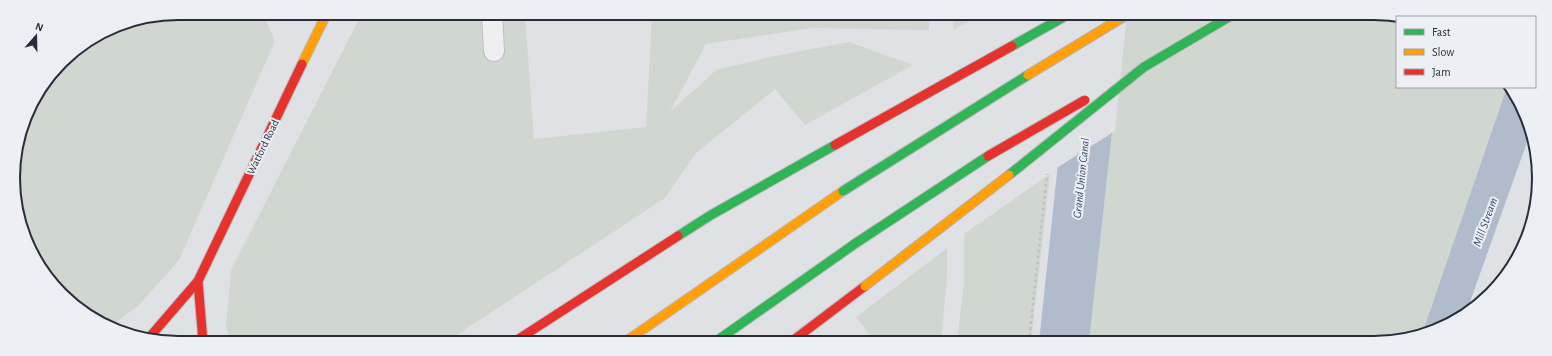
<svg xmlns="http://www.w3.org/2000/svg" width="1552" height="356" font-family="'Alegreya Sans',sans-serif">
	<style>
		.green { fill: #d0d7d0 }
		.water { fill: #b0bbcc }
		.pier { fill: #e0e1e4 }
		.lines { fill: none; stroke-linecap: round; stroke-linejoin: round }
		.street-casing { stroke: #bebfc2; stroke-width: 22 }
		.fast-casing { stroke: #bcbec1; stroke-width: 11 }
		.slow-casing { stroke: #bcbec1; stroke-width: 11 }
		.jam-casing { stroke: #bcbec1; stroke-width: 11 }
		.path { stroke: #c1c2c7; stroke-width: 2.5; stroke-dasharray: 3 3; stroke-linecap: butt }
		.street { stroke: #efeff1; stroke-width: 20 }
		.fast { stroke: #30b455; stroke-width: 9 }
		.slow { stroke: #ff9f0a; stroke-width: 9 }
		.jam { stroke: #e5322d; stroke-width: 9 }
		.fast-bridge-casing { stroke: #b3b4b8; stroke-width: 11; stroke-linecap: butt }
		.slow-bridge-casing { stroke: #b3b4b8; stroke-width: 11; stroke-linecap: butt }
		.jam-bridge-casing { stroke: #b3b4b8; stroke-width: 11; stroke-linecap: butt }
		.fast-bridge { stroke: #30b455; stroke-width: 9 }
		.slow-bridge { stroke: #ff9f0a; stroke-width: 9 }
		.jam-bridge { stroke: #e5322d; stroke-width: 9 }
		.labels { text-anchor: middle; dominant-baseline: central; stroke-width: 4; stroke-linejoin: round; paint-order: stroke }
		.street-label { font-size: 11px; fill: #292d3b; stroke: #edeff4 }
		.water-label { font-size: 12px; font-style: italic; fill: #37496a; stroke: #edeff4 }
		.rim { fill: none; stroke: #292d3b; stroke-width: 2 }
	</style>
	<rect width="100%" height="100%" fill="#e0e1e4"/>
	<path class="green" d="M178,13H263L275,41L179,260L138,306L111,326L95,321L47,279L19,221L13,167L30,105L69,54L115,25Z
		M362,13L525,15L534,139L646,127L652,14H929V30L812,28L706,44L670,112L716,70L775,56L849,42L913,65L805,125L775,89L696,153L665,198L446,342H230L226,327L231,270Z
		M954,14H983L953,30Z
		M1125,14H1396L1403,17H1397V87H1507L1422,334L1395,342H1089Z
		M1050,174L1031,342H957L964,284V234Z
		M947,248V278L941,342H875L856,317Z"/>
	<path class="water" d="M1074,14H1125L1089,342H1039Z
		M1507,87H1510L1531,131L1466,313L1447,326L1422,334Z"/>
	<path class="pier" d="M1072,14H1127L1115,131L1055,169Z"/>
	<g class="lines">
		<defs>
			<path id="street" d="M492,13L494,51"/>
			<path id="fast" d="M1144,67L1234,14
				M678,236L711,215L835,145
				M715,342L856,243"/>
			<path id="slow" d="M302,64L327,13
				M625,342L843,191"/>
			<path id="jam" d="M198,281L203,342
				M148,339L198,281L302,64
				M514,342L678,236
				M791,342L865,286"/>
		</defs>
		<use href="#street" class="street-casing"/>
		<use href="#fast" class="fast-casing"/>
		<use href="#slow" class="slow-casing"/>
		<use href="#jam" class="jam-casing"/>
		<path class="path" d="M1029,342L1047,174"/>
		<use href="#street" class="street"/>
		<use href="#fast" class="fast"/>
		<use href="#slow" class="slow"/>
		<use href="#jam" class="jam"/>
		<defs>
			<path id="fast-bridge" d="M1012,46L1069,14
				M1009,175L1144,67
				M843,191L1028,75
				M856,243L988,156"/>
			<path id="slow-bridge" d="M1028,75L1128,14
				M865,286L1009,175"/>
			<path id="jam-bridge" d="M835,145L1012,46
				M988,156L1085,100"/>
		</defs>
		<use href="#fast-bridge" class="fast-bridge-casing"/>
		<use href="#slow-bridge" class="slow-bridge-casing"/>
		<use href="#jam-bridge" class="jam-bridge-casing"/>
		<use href="#fast-bridge" class="fast-bridge"/>
		<use href="#slow-bridge" class="slow-bridge"/>
		<use href="#jam-bridge" class="jam-bridge"/>
	</g>
	<g class="labels">
		<g class="street-label">
			<text transform="translate(263 147) rotate(-64)">Watford Road</text>
		</g>
		<g class="water-label">
			<text transform="translate(1081 178) rotate(-84)">Grand Union Canal</text>
			<text transform="translate(1485 222) rotate(-70)">Mill Stream</text>
		</g>
	</g>
	<path d="M0 0H1552V356H0ZM178 20H1374A158 158 0 0 1 1532 178V178A158 158 0 0 1 1374 336H178A158 158 0 0 1 20 178V178A158 158 0 0 1 178 20Z" fill="#edeff4" fill-rule="evenodd"/>
	<path class="rim" d="M178 20H1374A158 158 0 0 1 1532 178V178A158 158 0 0 1 1374 336H178A158 158 0 0 1 20 178V178A158 158 0 0 1 178 20Z"/>
	<rect x="1396" y="16" width="140" height="72" fill="#edeff4" stroke="#9fa1aa"/>
	<rect x="1404" y="29" width="20" height="6" fill="#30b455" stroke="#9fa1aa"/>
	<text x="1432" y="36" font-size="12" fill="#292d3b">Fast</text>
	<rect x="1404" y="49" width="20" height="6" fill="#ff9f0a" stroke="#9fa1aa"/>
	<text x="1432" y="56" font-size="12" fill="#292d3b">Slow</text>
	<rect x="1404" y="69" width="20" height="6" fill="#e5322d" stroke="#9fa1aa"/>
	<text x="1432" y="76" font-size="12" fill="#292d3b">Jam</text>
	<g transform="translate(36 36) rotate(20)" stroke="#edeff4" stroke-width="3" paint-order="stroke">
	<path d="M0-3L7 15L0 10L-7 15Z" fill="#292d3b"/>
	<text y="-6" font-size="11" font-weight="bold" text-anchor="middle" fill="#292d3b">N</text>
	</g>
</svg>
